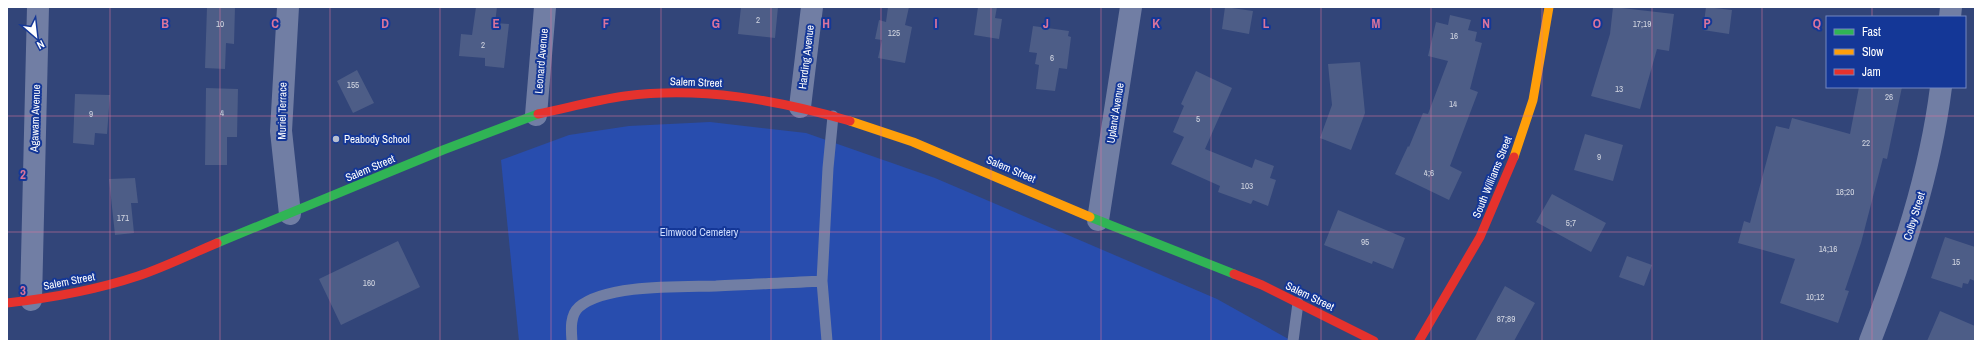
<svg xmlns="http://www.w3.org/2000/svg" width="1982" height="348" font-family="'Archivo Narrow',sans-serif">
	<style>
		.green { fill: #284dae }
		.building { fill: #4d5d87 }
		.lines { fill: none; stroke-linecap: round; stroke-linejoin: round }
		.lane { stroke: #717ea4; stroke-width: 11 }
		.street { stroke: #717ea4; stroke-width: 22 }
		.fast { stroke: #30b455; stroke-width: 9 }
		.slow { stroke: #ff9f0a; stroke-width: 9 }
		.jam { stroke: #e5322d; stroke-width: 9 }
		.grid { fill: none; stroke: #da749d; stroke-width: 1; stroke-opacity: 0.55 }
		.poi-dot { fill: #b7bed0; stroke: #143797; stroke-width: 1.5 }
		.labels { text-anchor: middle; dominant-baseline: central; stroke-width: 4; stroke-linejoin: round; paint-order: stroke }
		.number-label { font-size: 9px; fill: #d2d6e1 }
		.street-label { font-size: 11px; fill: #fff; stroke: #143797 }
		.poi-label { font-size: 11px; fill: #fff; stroke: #143797; text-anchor: start }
		.park-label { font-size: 11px; fill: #cddbfd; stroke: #143797 }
		.grid-label { font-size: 13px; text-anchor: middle; font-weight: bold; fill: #da749d; stroke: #143797; stroke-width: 4; stroke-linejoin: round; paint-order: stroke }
	</style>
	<rect width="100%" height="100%" fill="#324579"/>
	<path class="green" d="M710,122L806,133L935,178L1217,299L1292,341H519L501,160L569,135L629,126Z"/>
	<path class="building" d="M207,7H235L234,44L226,43L225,69L205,68Z
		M476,7H497L495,23L509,24L504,68L485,66V58L459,56L461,34L472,35Z
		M741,7H778L775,38L738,34Z
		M888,7H909L905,25L912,27L905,63L878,58L882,40L875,39L879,20L886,22Z
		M978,7H997L995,18L1002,19L999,39L974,35Z
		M1225,7L1253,11L1249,34L1222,29Z
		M1613,7L1674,14L1669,51L1657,49L1640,109L1591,96L1610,34Z
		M1706,7L1732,10L1729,34L1703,30Z
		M1450,15L1471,20L1468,30L1477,32L1475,41L1482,43L1470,89L1478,92L1450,166L1462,172L1449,200L1395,174L1408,146L1409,147L1423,113L1428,114L1448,61L1428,56L1436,22L1448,25Z
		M1033,26L1069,31L1068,36L1071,37L1067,69L1059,68L1055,91L1036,89L1039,65L1035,64L1037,53L1029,52Z
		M1360,62L1365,113L1351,150L1320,138L1332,105L1328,64Z
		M357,70L374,103L353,113L337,81Z
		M1196,71L1232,88L1205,149L1252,168L1255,159L1274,166L1270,178L1276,180L1268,206L1253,200L1251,204L1218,192L1220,186L1171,164L1184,137L1173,132L1184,106L1181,104Z
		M1859,87H1902L1887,159L1883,158L1861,243L1845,290L1849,291L1838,323L1780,303L1795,259L1738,243L1744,221L1750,223L1776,126L1789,129L1792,118L1850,134Z
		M206,88L238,89L237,137H227V165H205Z
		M75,94L110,95L107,134L95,133L94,145L73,143Z
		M1585,134L1623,145L1613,181L1574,170Z
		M135,178L138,203H131L134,233L115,235L109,179Z
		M1552,194L1606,223L1591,252L1536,222Z
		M1338,210L1405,238L1393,269L1373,261L1372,264L1324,245Z
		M1945,237L1975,247V281L1970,279L1968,284L1963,283L1962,288L1931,278Z
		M398,241L420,287L341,325L319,279Z
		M1627,256L1652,265L1644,286L1619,277Z
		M1505,286L1535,303L1514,341H1475Z
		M1940,311L1975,326V341H1927Z"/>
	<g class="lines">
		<path class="lane" d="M572,341C571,329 570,315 579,307C606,284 681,287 716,286C751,284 787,283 822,281
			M827,341L822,281L828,168L833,116
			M1293,341L1298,303"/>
		<path class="street" d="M288,7L281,131L290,214
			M1950,17L1951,7
			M800,107L812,7
			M536,115L545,7
			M1098,220L1131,7
			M31,300L38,7
			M1870,341C1902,258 1930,175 1941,87"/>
		<path class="fast" d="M1090,217L1234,274
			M217,243L443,150L538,114"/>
		<path class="slow" d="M850,121L913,142L1090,217
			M1514,157L1533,100L1549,7"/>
		<path class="jam" d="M538,114C567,108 596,100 625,96C701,86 777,100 850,121
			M1234,274L1262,285L1374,341
			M7,303C51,298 96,290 138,276C165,267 191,254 217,243
			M1419,341L1480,237L1514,157"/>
	</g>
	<path class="grid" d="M110,7V341M220,7V341M330,7V341M440,7V341M551,7V341M661,7V341M771,7V341M881,7V341M991,7V341M1101,7V341M1211,7V341M1321,7V341M1431,7V341M1542,7V341M1652,7V341M1762,7V341M1872,7V17M1872,87V341M7,116H1975M7,232H1975"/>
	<circle class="poi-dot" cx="336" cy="139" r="4"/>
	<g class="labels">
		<g class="number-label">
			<text x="758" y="20">2</text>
			<text x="220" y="24">10</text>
			<text x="1642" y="24">17;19</text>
			<text x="894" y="33">125</text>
			<text x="1454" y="36">16</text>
			<text x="483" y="45">2</text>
			<text x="1052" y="58">6</text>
			<text x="353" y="85">155</text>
			<text x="1619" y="89">13</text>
			<text x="1889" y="97">26</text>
			<text x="1453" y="104">14</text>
			<text x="222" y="113">4</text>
			<text x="91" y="114">9</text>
			<text x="1198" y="119">5</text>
			<text x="1866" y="143">22</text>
			<text x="1599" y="157">9</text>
			<text x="1429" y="173">4;6</text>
			<text x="1247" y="186">103</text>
			<text x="1845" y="192">18;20</text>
			<text x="123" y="218">171</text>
			<text x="1571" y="223">5;7</text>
			<text x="1365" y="242">95</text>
			<text x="1828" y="249">14;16</text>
			<text x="1956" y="262">15</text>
			<text x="369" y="283">160</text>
			<text x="1815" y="297">10;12</text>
			<text x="1506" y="319">87;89</text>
		</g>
		<g class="street-label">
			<text transform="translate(806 57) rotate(-83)">Harding Avenue</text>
			<text transform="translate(541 61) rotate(-85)">Leonard Avenue</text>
			<text transform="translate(696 82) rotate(2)">Salem Street</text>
			<text transform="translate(282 111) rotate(-89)">Muriel Terrace</text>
			<text transform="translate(1115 113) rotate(-81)">Upland Avenue</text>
			<text transform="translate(35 118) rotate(-88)">Agawam Avenue</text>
			<text transform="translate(370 168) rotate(-23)">Salem Street</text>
			<text transform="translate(1011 169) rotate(23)">Salem Street</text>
			<text transform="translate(1492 177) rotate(-68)">South Williams Street</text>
			<text transform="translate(1914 216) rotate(-73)">Colby Street</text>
			<text transform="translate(69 281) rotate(-11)">Salem Street</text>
			<text transform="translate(1310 296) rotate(26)">Salem Street</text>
		</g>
		<g class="poi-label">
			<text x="344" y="139">Peabody School</text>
		</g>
		<g class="park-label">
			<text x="699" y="232">Elmwood Cemetery</text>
		</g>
	</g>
	<g class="grid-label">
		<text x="165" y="28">B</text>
		<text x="275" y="28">C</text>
		<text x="385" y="28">D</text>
		<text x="496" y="28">E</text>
		<text x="606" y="28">F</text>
		<text x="716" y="28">G</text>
		<text x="826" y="28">H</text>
		<text x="936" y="28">I</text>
		<text x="1046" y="28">J</text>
		<text x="1156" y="28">K</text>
		<text x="1266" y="28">L</text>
		<text x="1376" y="28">M</text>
		<text x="1486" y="28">N</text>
		<text x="1597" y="28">O</text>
		<text x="1707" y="28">P</text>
		<text x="1817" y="28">Q</text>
		<text x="23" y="179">2</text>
		<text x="23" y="295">3</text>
	</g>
	<rect width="1982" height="348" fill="none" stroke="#ffffff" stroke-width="16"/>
	<rect x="1826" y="16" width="140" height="72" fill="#143797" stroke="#7287c1"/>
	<rect x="1834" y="29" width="20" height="6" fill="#30b455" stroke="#7287c1"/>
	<text x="1862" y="36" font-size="12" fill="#ffffff">Fast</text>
	<rect x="1834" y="49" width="20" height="6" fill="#ff9f0a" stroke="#7287c1"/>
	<text x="1862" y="56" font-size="12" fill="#ffffff">Slow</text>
	<rect x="1834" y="69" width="20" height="6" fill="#e5322d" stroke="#7287c1"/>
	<text x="1862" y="76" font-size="12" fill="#ffffff">Jam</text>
	<g transform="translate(36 36) rotate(152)" stroke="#143797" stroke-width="3" paint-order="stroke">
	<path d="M0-3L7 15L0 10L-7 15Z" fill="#ffffff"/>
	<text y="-6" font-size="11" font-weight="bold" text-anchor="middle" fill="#ffffff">N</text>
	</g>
</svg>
